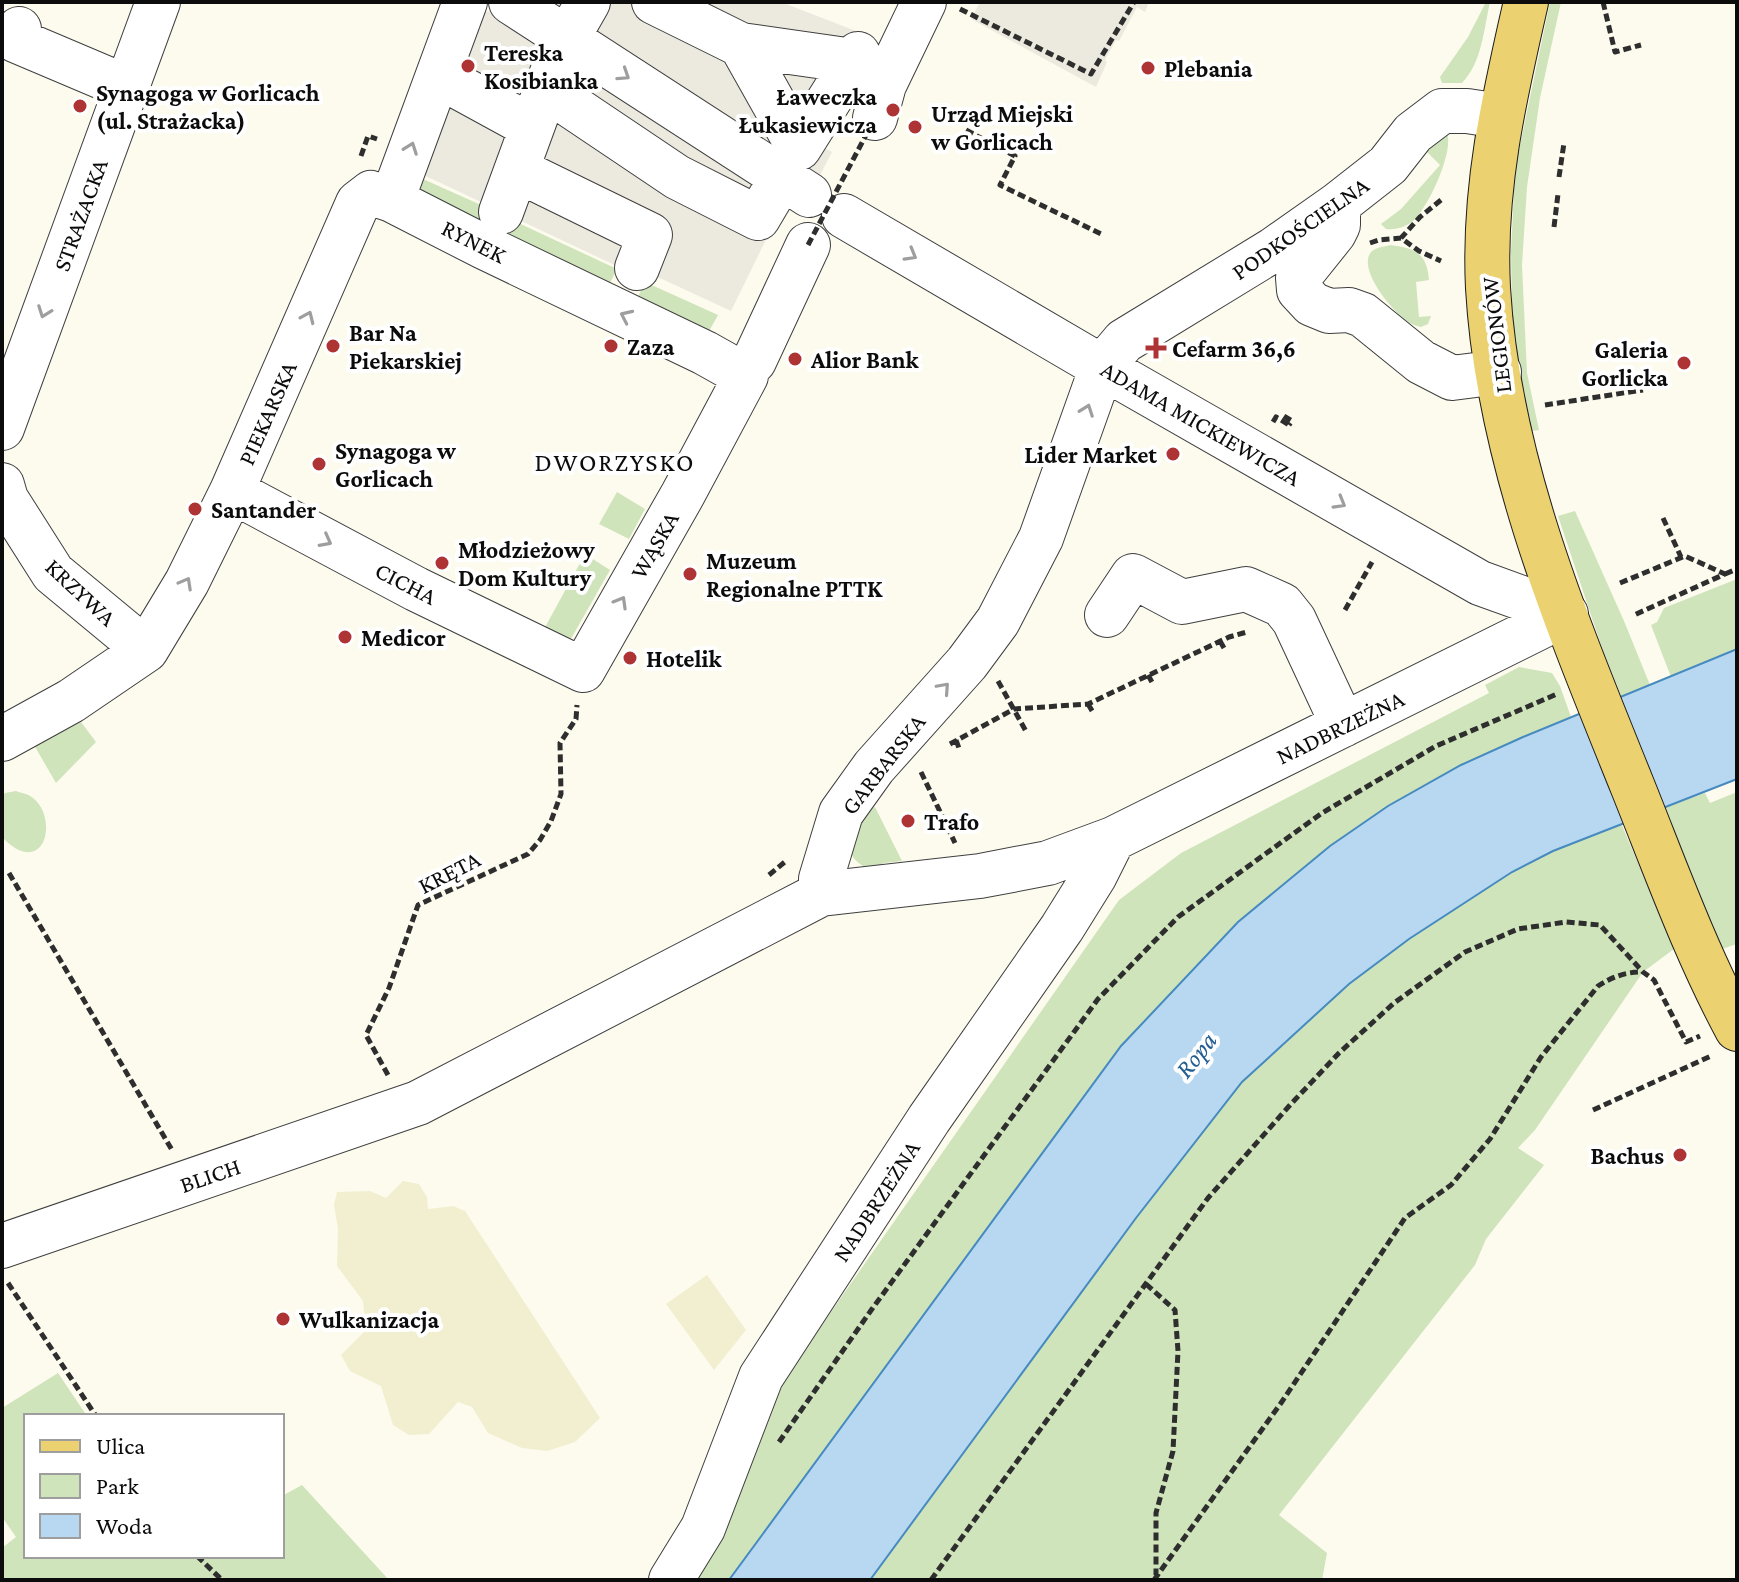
<svg xmlns="http://www.w3.org/2000/svg" width="1739" height="1582" font-family="'Crimson Pro',serif">
	<style>
		.farmland { fill: #f1efd0 }
		.green { fill: #cfe4bb }
		.plaza { fill: #ece9de }
		.water { fill: #b7d8f0; stroke: #468abf; stroke-width: 2 }
		.lines { fill: none; stroke-linecap: round; stroke-linejoin: round }
		.minor-casing { stroke: #3f3f3f; stroke-width: 46 }
		.major-casing { stroke: #1d1d1d; stroke-width: 46 }
		.path { stroke: #2e2e2e; stroke-width: 5; stroke-dasharray: 8 4; stroke-linecap: butt }
		.minor { stroke: #fff; stroke-width: 44 }
		.major { stroke: #ebd170; stroke-width: 44 }
		.path-bridge { stroke: #2e2e2e; stroke-width: 5; stroke-dasharray: 8 4; stroke-linecap: butt }
		.oneway { stroke: #9e9e9e }
		.poi-dot { fill: #ae3334; stroke: #fff; stroke-width: 3 }
		.labels { text-anchor: middle; dominant-baseline: central; stroke-width: 8; stroke-linejoin: round; paint-order: stroke }
		.poi-label { font-size: 24px; font-weight: bold; fill: #0c0c0c; stroke: #fff; text-anchor: start }
		.street-label { font-size: 24px; fill: #0c0c0c; stroke: #fff }
		.neighbourhood-label { font-size: 26px; letter-spacing: 2px; fill: #0c0c0c; stroke: #fff }
		.water-label { font-size: 26px; font-style: italic; fill: #235d91; stroke: #fff }
	</style>
	<rect width="100%" height="100%" fill="#fdfbee"/>
	<path class="farmland" d="M403,1181L419,1184L427,1197L428,1209L453,1206L465,1211L600,1418L575,1442L547,1451L522,1448L488,1433L472,1407L458,1402L429,1434L409,1435L393,1425L381,1386L350,1371L341,1355L366,1330L363,1301L337,1266L338,1229L334,1205L337,1192L370,1191L386,1198Z
		M707,1275L746,1330L714,1370L666,1304Z"/>
	<path class="green" d="M1486,2H1490C1484,28 1482,63 1462,83H1442L1440,77L1468,37Z
		M1550,2H1561L1540,98L1527,187L1522,265L1527,373L1539,430L1532,431L1519,378L1512,306L1511,252L1515,169Z
		M1447,133C1454,152 1429,205 1415,219C1407,227 1397,230 1386,229L1381,224L1401,209L1440,165L1424,149Z
		M423,179L490,209L482,224L416,192Z
		M512,220L617,269L609,285L503,236Z
		M1390,245C1415,248 1427,253 1429,280L1416,282L1419,317L1431,316L1428,324L1421,327C1420,327 1411,324 1410,323C1394,314 1355,268 1372,251C1377,247 1384,247 1390,245Z
		M645,282L718,315L708,333L637,299Z
		M617,492L645,509L629,539L599,524Z
		M1575,511L1624,621L1650,685L1621,697L1604,654L1558,516Z
		M585,554L610,570L568,644L543,631Z
		M1737,579V649L1671,677L1651,625L1657,622L1664,608Z
		M1519,667L1552,673L1560,686L1571,717L1461,765L1388,806L1330,846L1238,922L1121,1046L729,1580H683L777,1389L1119,900L1181,853L1489,693L1485,685Z
		M81,722L96,742L56,783L34,745Z
		M16,791C21,793 29,794 33,798C56,816 48,867 15,848C10,844 4,841 2,835C0,824 2,808 2,797L5,793Z
		M1737,792V944L1722,949L1644,815L1705,793L1710,803Z
		M875,807L902,861L883,863V870C867,870 859,866 850,853L849,831L867,809Z
		M1621,823L1674,949L1643,972L1535,1130L1518,1148L1544,1165L1486,1239L1475,1265L1279,1515L1327,1553L1322,1580H870L1136,1218L1242,1082L1349,984L1409,939L1512,872L1553,851Z
		M58,1373L87,1416H26V1556H282V1496L302,1485L389,1580H2V1548L16,1537L2,1517V1408Z"/>
	<path class="plaza" d="M542,2H781L861,33L817,144L832,152L817,181Z
		M980,2H1149L1145,12L1137,7L1119,41L1116,40L1105,60L1107,62L1096,87L971,19Z
		M490,11H498L786,199L731,311L649,273L621,268L413,170L483,13Z"/>
	<path class="water" d="M1737,649V779L1553,851L1512,872L1409,939L1349,984L1242,1082L1136,1218L870,1580H729L1121,1046L1238,922L1330,846L1388,806L1461,765L1523,737Z"/>
	<g class="lines">
		<defs>
			<path id="minor" d="M511,2L809,195
				M654,2L741,45L799,148L858,54
				M19,29L15,40L126,87
				M741,45L853,61
				M446,80L532,127
				M546,89L677,177L758,218L774,191
				M875,118L884,85L924,2
				M517,170L650,235L637,268
				M501,212L560,51L588,2
				M1338,212V225L1334,233L1298,278L1299,290L1312,304L1329,311L1349,310L1363,315L1421,362L1452,378L1499,372
				M844,216L1102,367L1480,583L1566,614
				M754,361L808,245
				M2,428L158,2
				M2,485L6,499L53,573L146,650
				M232,491L416,589L583,670L683,494L746,376L705,353L484,247L392,200L465,2
				M1107,615L1133,576L1182,602L1246,589L1282,605L1294,620L1343,725
				M2,739L71,701L146,650L187,582L232,491L358,203L371,193L392,200
				M821,894V879L841,813L874,767L967,663L998,621L1041,538L1102,367L1124,341L1273,250L1337,205L1388,165L1413,133L1442,111H1467L1500,116
				M2,1246L418,1103L821,894L980,876L1048,863L1113,839L1566,614
				M671,1580L703,1528L761,1377L929,1119L1062,928L1095,875L1113,839"/>
			<path id="major" d="M1526,2C1504,98 1483,189 1488,288C1498,462 1568,626 1632,785C1665,867 1695,951 1737,1029"/>
		</defs>
		<use href="#minor" class="minor-casing"/>
		<use href="#major" class="major-casing"/>
		<path class="path" d="M1603,2L1615,52L1641,45
			M960,9L1091,74L1134,2
			M966,130L1015,156L1000,185L1101,234
			M361,156L368,136L377,139
			M1559,177L1564,143
			M1441,200L1420,217L1401,238L1419,251L1441,261
			M1554,227L1558,194
			M1370,243L1379,240L1401,238
			M1545,405L1643,390
			M1284,416L1292,421L1289,425
			M1273,422L1276,417L1289,425
			M1663,518L1681,557
			M1725,574L1737,569
			M1620,583L1685,556L1725,574L1634,615
			M1345,610L1372,562
			M1220,641L1224,648
			M1148,675L1153,684
			M998,681L1027,733
			M1088,704L1094,714
			M956,740L960,751
			M950,744L1014,709L1088,704L1229,637L1247,632
			M921,772L955,843
			M9,873L172,1150
			M769,875L786,861
			M388,1075L366,1035L389,988L418,905L528,854L540,840L551,821L561,794L560,743L576,719L577,705
			M1593,1110L1711,1056
			M8,1283L96,1416
			M1146,1284L1175,1310L1178,1351L1173,1451L1156,1513V1575
			M779,1442L872,1309L1098,999L1178,917L1322,813L1436,746L1557,694
			M197,1556L222,1580
			M931,1580L1208,1198L1290,1105L1339,1053L1394,1003L1465,952L1518,929L1566,922L1600,925L1643,972L1654,980L1686,1042L1700,1036
			M1154,1580L1281,1403L1405,1218L1451,1185L1490,1139L1541,1057L1598,986C1612,977 1625,972 1642,972"/>
		<use href="#minor" class="minor"/>
		<use href="#major" class="major"/>
		<path class="path-bridge" d="M808,245L875,118"/>
	</g>
	<defs><path id="oneway-chevron" d="M-2-3.5L2.5 0L-2 3.5" fill="none" stroke-width="1.6" stroke-linecap="round" stroke-linejoin="round" transform="scale(2)"/></defs>
	<g class="oneway">
		<use href="#oneway-chevron" transform="translate(624 75) rotate(33)"/>
		<use href="#oneway-chevron" transform="translate(411 148) rotate(-70)"/>
		<use href="#oneway-chevron" transform="translate(911 255) rotate(30)"/>
		<use href="#oneway-chevron" transform="translate(44 312) rotate(110)"/>
		<use href="#oneway-chevron" transform="translate(626 316) rotate(-155)"/>
		<use href="#oneway-chevron" transform="translate(308 317) rotate(-66)"/>
		<use href="#oneway-chevron" transform="translate(1087 410) rotate(-70)"/>
		<use href="#oneway-chevron" transform="translate(1340 503) rotate(30)"/>
		<use href="#oneway-chevron" transform="translate(326 541) rotate(28)"/>
		<use href="#oneway-chevron" transform="translate(186 583) rotate(-61)"/>
		<use href="#oneway-chevron" transform="translate(621 602) rotate(-60)"/>
		<use href="#oneway-chevron" transform="translate(944 688) rotate(-48)"/>
	</g>
	<g class="poi-dot">
		<circle cx="468" cy="66" r="8"/>
		<circle cx="1148" cy="68" r="8"/>
		<circle cx="80" cy="106" r="8"/>
		<circle cx="893" cy="110" r="8"/>
		<circle cx="915" cy="127" r="8"/>
		<circle cx="333" cy="346" r="8"/>
		<circle cx="611" cy="346" r="8"/>
		<path d="M1152 336h8v8h8v8h-8v8h-8v-8h-8v-8h8z"/>
		<circle cx="795" cy="359" r="8"/>
		<circle cx="1684" cy="363" r="8"/>
		<circle cx="1173" cy="454" r="8"/>
		<circle cx="319" cy="464" r="8"/>
		<circle cx="195" cy="509" r="8"/>
		<circle cx="442" cy="563" r="8"/>
		<circle cx="690" cy="574" r="8"/>
		<circle cx="345" cy="637" r="8"/>
		<circle cx="630" cy="658" r="8"/>
		<circle cx="908" cy="821" r="8"/>
		<circle cx="1680" cy="1155" r="8"/>
		<circle cx="283" cy="1319" r="8"/>
	</g>
	<g class="labels">
		<g class="poi-label">
			<text x="484" y="52">Tereska<tspan x="484" dy="28">Kosibianka</tspan></text>
			<text x="1164" y="68">Plebania</text>
			<text x="96" y="92">Synagoga w Gorlicach<tspan x="96" dy="28">(ul. Strażacka)</tspan></text>
			<text x="877" y="96" text-anchor="end">Ławeczka<tspan x="877" dy="28">Łukasiewicza</tspan></text>
			<text x="931" y="113">Urząd Miejski<tspan x="931" dy="28">w Gorlicach</tspan></text>
			<text x="349" y="332">Bar Na<tspan x="349" dy="28">Piekarskiej</tspan></text>
			<text x="627" y="346">Zaza</text>
			<text x="1172" y="348">Cefarm 36,6</text>
			<text x="1668" y="349" text-anchor="end">Galeria<tspan x="1668" dy="28">Gorlicka</tspan></text>
			<text x="811" y="359">Alior Bank</text>
			<text x="335" y="450">Synagoga w<tspan x="335" dy="28">Gorlicach</tspan></text>
			<text x="1157" y="454" text-anchor="end">Lider Market</text>
			<text x="211" y="509">Santander</text>
			<text x="458" y="549">Młodzieżowy<tspan x="458" dy="28">Dom Kultury</tspan></text>
			<text x="706" y="560">Muzeum<tspan x="706" dy="28">Regionalne PTTK</tspan></text>
			<text x="361" y="637">Medicor</text>
			<text x="646" y="658">Hotelik</text>
			<text x="924" y="821">Trafo</text>
			<text x="1664" y="1155" text-anchor="end">Bachus</text>
			<text x="299" y="1319">Wulkanizacja</text>
		</g>
		<g class="street-label">
			<text transform="translate(80 215) rotate(-70)">STRAŻACKA</text>
			<text transform="translate(1300 228) rotate(-35)">PODKOŚCIELNA</text>
			<text transform="translate(474 241) rotate(27)">RYNEK</text>
			<text transform="translate(1496 335) rotate(-97)">LEGIONÓW</text>
			<text transform="translate(267 413) rotate(-66)">PIEKARSKA</text>
			<text transform="translate(1201 423) rotate(30)">ADAMA MICKIEWICZA</text>
			<text transform="translate(654 545) rotate(-60)">WĄSKA</text>
			<text transform="translate(406 583) rotate(27)">CICHA</text>
			<text transform="translate(81 592) rotate(43)">KRZYWA</text>
			<text transform="translate(1340 727) rotate(-26)">NADBRZEŻNA</text>
			<text transform="translate(883 764) rotate(-52)">GARBARSKA</text>
			<text transform="translate(449 872) rotate(-27)">KRĘTA</text>
			<text transform="translate(210 1175) rotate(-19)">BLICH</text>
			<text transform="translate(876 1201) rotate(-57)">NADBRZEŻNA</text>
		</g>
		<g class="neighbourhood-label">
			<text x="615" y="462">DWORZYSKO</text>
		</g>
		<g class="water-label">
			<text transform="translate(1196 1055) rotate(-52)">Ropa</text>
		</g>
	</g>
	<rect width="1739" height="1582" fill="none" stroke="#0c0c0c" stroke-width="8"/>
	<rect x="24" y="1414" width="260" height="144" fill="#ffffff" stroke="#9e9e9e" stroke-width="2"/>
	<rect x="40" y="1440" width="40" height="12" fill="#ebd170" stroke="#9e9e9e" stroke-width="2"/>
	<text x="96" y="1454" font-size="24" fill="#0c0c0c">Ulica</text>
	<rect x="40" y="1474" width="40" height="24" fill="#cfe4bb" stroke="#9e9e9e" stroke-width="2"/>
	<text x="96" y="1494" font-size="24" fill="#0c0c0c">Park</text>
	<rect x="40" y="1514" width="40" height="24" fill="#b7d8f0" stroke="#9e9e9e" stroke-width="2"/>
	<text x="96" y="1534" font-size="24" fill="#0c0c0c">Woda</text>
</svg>
